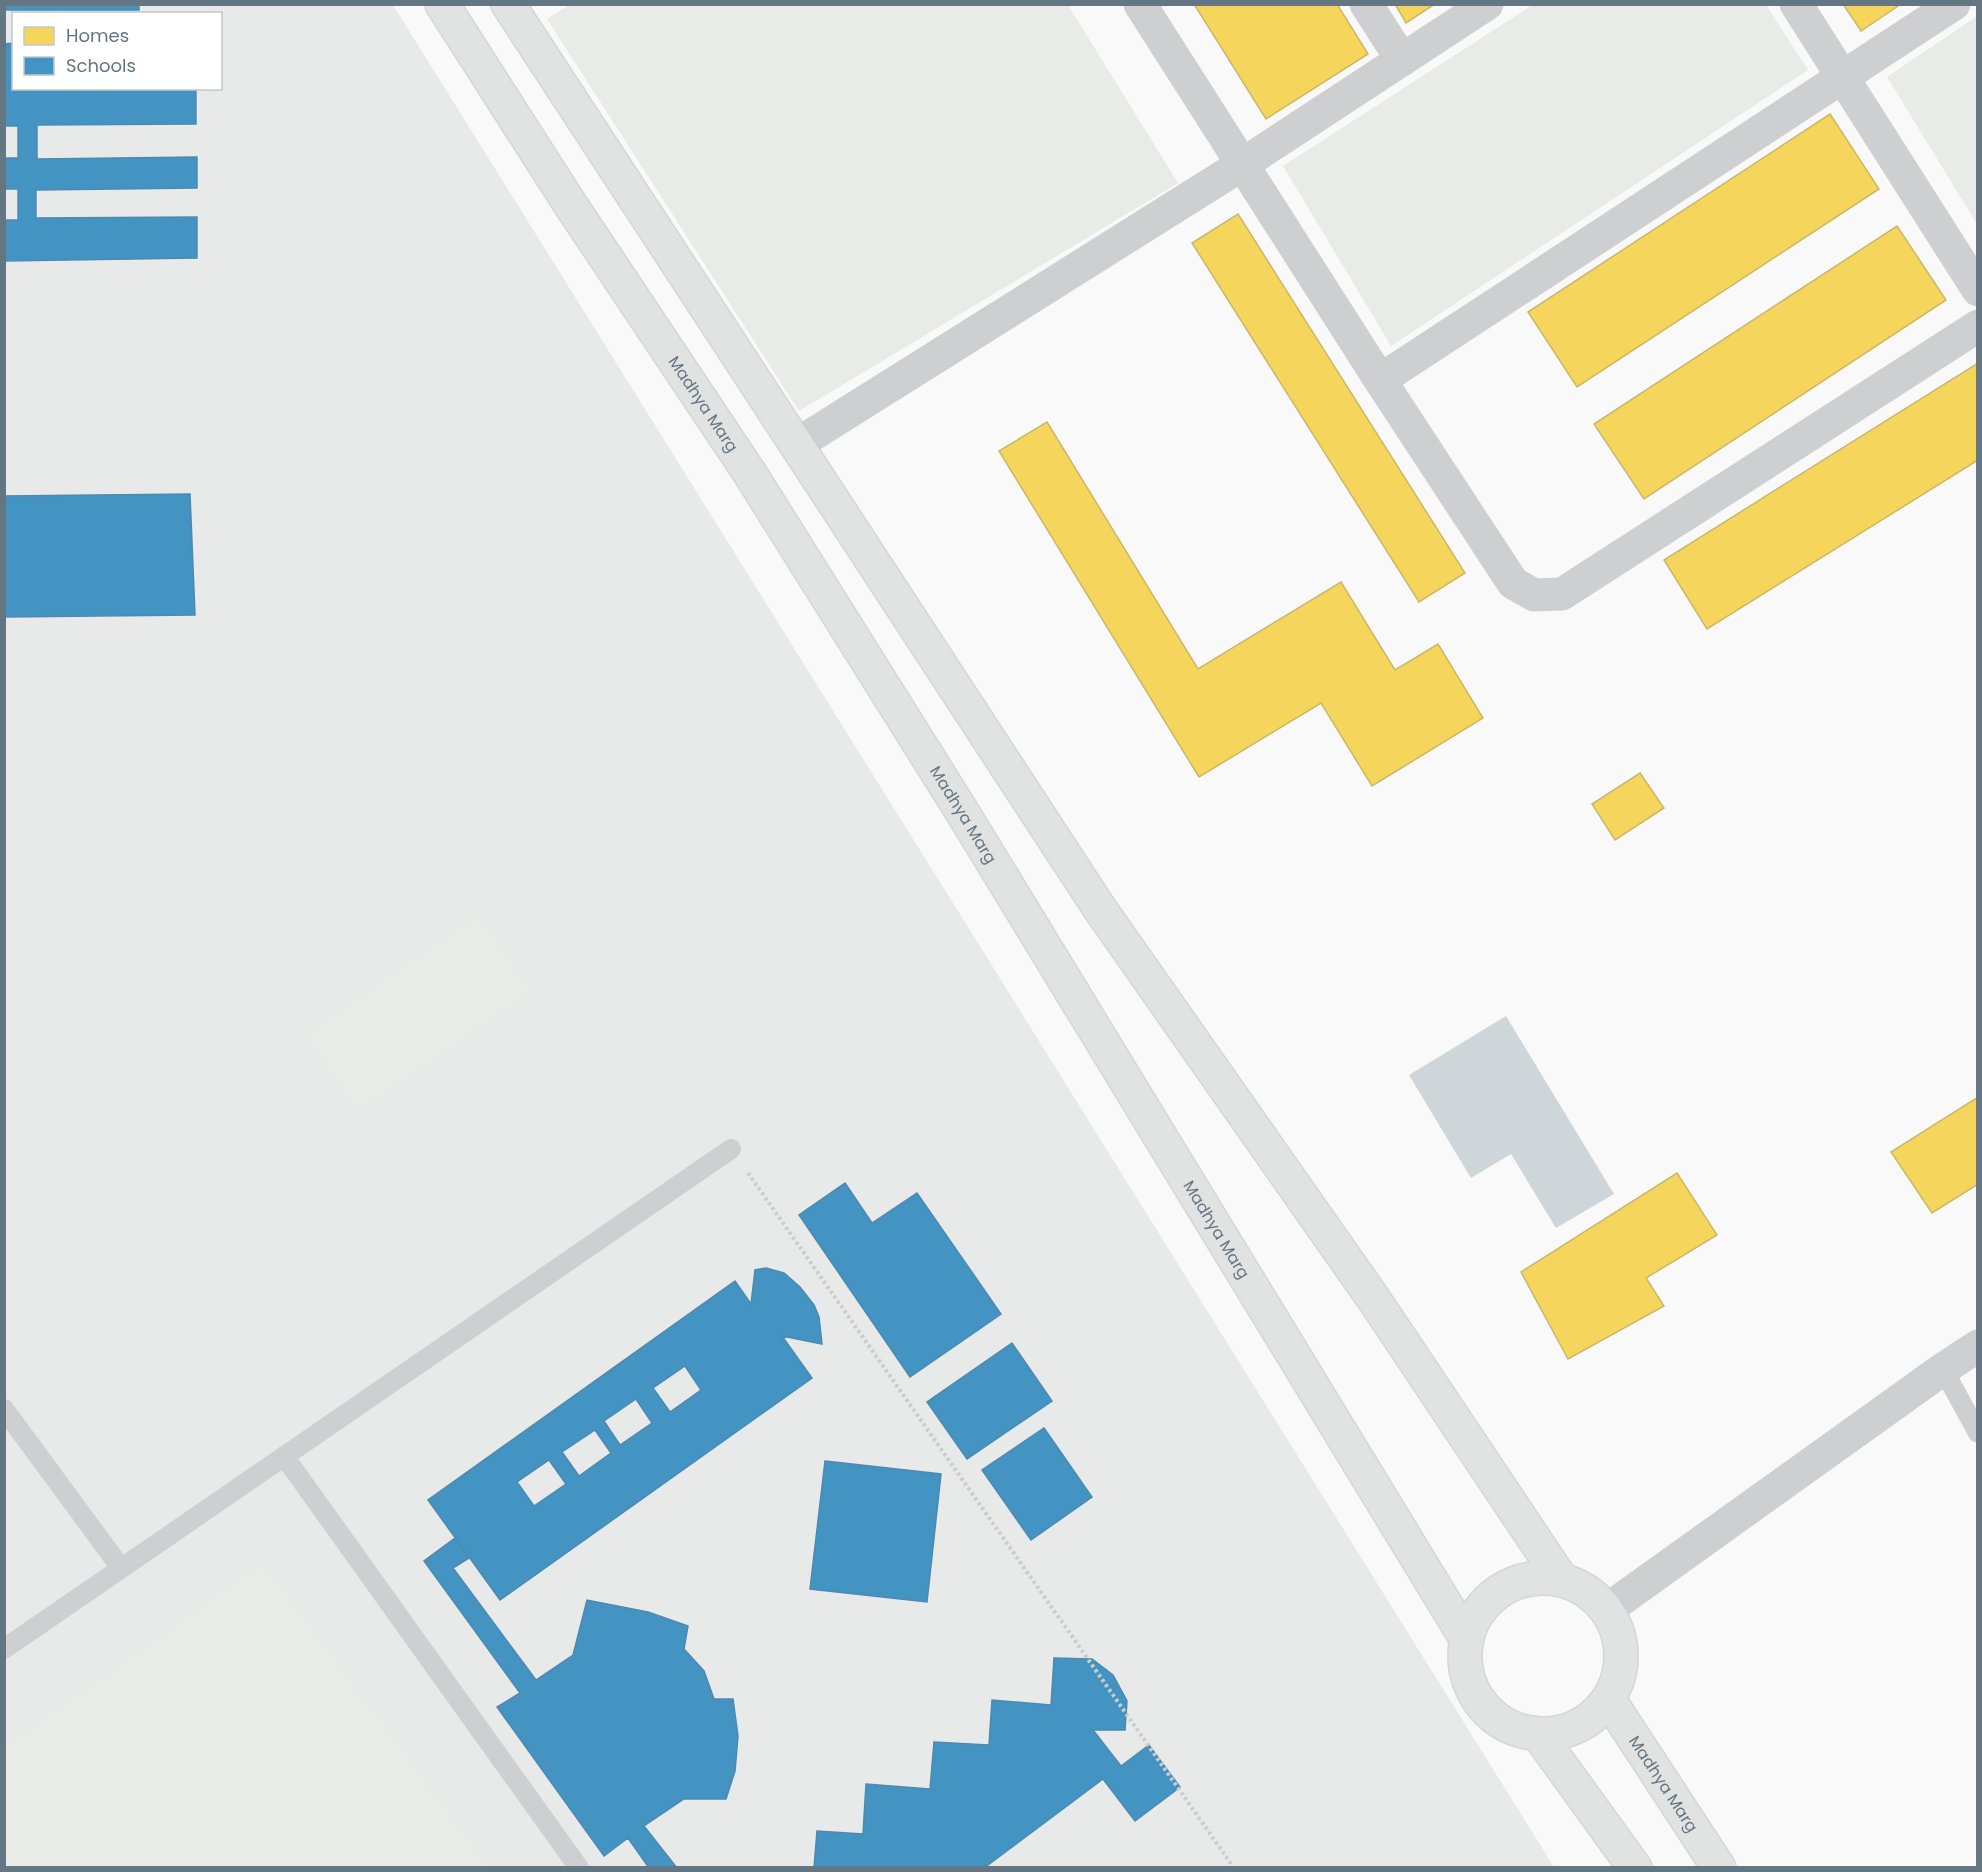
<svg xmlns="http://www.w3.org/2000/svg" width="1982" height="1872" font-family="Poppins,sans-serif">
	<style>
		.built { fill: #e8e9e9; fill-rule: evenodd }
		.green { fill: #e8ebe6 }
		.water { fill: #ced6d9 }
		.homes { fill: #f6d55c; stroke: #cab868; stroke-width: 1.5 }
		.schools { fill: #4393c3; stroke: #4d8ab0; stroke-width: 1.5; fill-rule: evenodd }
		.lines { fill: none; stroke-linecap: round; stroke-linejoin: round }
		.secondary-casing { stroke: #d5d6d7; stroke-width: 36 }
		.path { stroke: #cbcccd; stroke-width: 4; stroke-dasharray: 3 3; stroke-linecap: butt }
		.service { stroke: #cecfd0; stroke-width: 20 }
		.minor { stroke: #cecfd0; stroke-width: 33 }
		.secondary { stroke: #e1e2e2; stroke-width: 33 }
		.labels { text-anchor: middle; dominant-baseline: central; stroke-width: 6; stroke-linejoin: round; paint-order: stroke }
		.street-label { font-size: 16px; fill: #657683; stroke: #fff }
	</style>
	<rect width="100%" height="100%" fill="#f9f9f9"/>
	<path class="built" d="M5,5H393L1554,1867L5,1868ZM14,14H220V88H14Z"/>
	<path class="green" d="M571,4L1068,5L1178,183L799,411L547,19Z
		M1534,4L1766,5L1808,70L1391,346L1283,166Z
		M1977,16V224L1887,77Z
		M479,915L532,992L358,1112L305,1034Z
		M263,1562L490,1867H5V1746Z"/>
	<path class="water" d="M1506,1016L1614,1194L1556,1228L1511,1154L1471,1178L1409,1075Z"/>
	<path class="homes" d="M1194,4H1337L1368,54L1266,119Z
		M1395,4H1435L1406,23Z
		M1843,4H1901L1861,31Z
		M1830,114L1879,189L1577,387L1528,312Z
		M1238,214L1465,573L1419,602L1192,243Z
		M1897,226L1946,300L1644,499L1594,424Z
		M1978,363V460L1707,629L1664,560Z
		M1047,422L1198,669L1341,582L1395,670L1438,644L1483,718L1372,786L1321,703L1199,777L999,451Z
		M1640,773L1664,808L1615,840L1592,804Z
		M1978,1097V1184L1932,1213L1891,1152Z
		M1677,1173L1717,1235L1646,1278L1664,1306L1568,1359L1521,1272Z"/>
	<path class="schools" d="M4,4H139V10H4Z
		M14,43V88H196V124L37,125V159L197,157V188L36,190V218L197,217V258L4,261V220H18V189H4V158H18V126H4V44Z
		M190,494L195,615L4,617V496Z
		M845,1183L872,1223L917,1193L1001,1314L910,1377L799,1215Z
		M766,1268L784,1273L800,1287L814,1305L819,1317L822,1344L782,1336L812,1378L500,1600L428,1500L735,1281L751,1304L755,1270ZM685,1366L701,1390L670,1412L653,1388ZM636,1399L652,1423L620,1445L604,1421ZM595,1430L611,1453L579,1476L562,1452ZM549,1460L566,1484L534,1506L517,1482Z
		M1012,1343L1052,1401L967,1459L927,1402Z
		M1044,1428L1092,1497L1031,1540L982,1470Z
		M825,1461L941,1474L927,1602L810,1589Z
		M455,1538L469,1558L453,1568L536,1680L573,1655L587,1600L648,1612L688,1626L684,1649L704,1671L714,1699H733L738,1736L735,1771L726,1799H684L644,1826L677,1868H649L628,1838L604,1856L497,1707L520,1693L424,1561Z
		M1054,1658L1092,1659L1113,1675L1127,1701L1125,1730H1093L1121,1766L1149,1745L1180,1787L1135,1821L1103,1779L984,1868H814L817,1831L863,1834L866,1784L930,1789L934,1742L989,1745L992,1700L1051,1705Z"/>
	<g class="lines">
		<defs>
			<g id="secondary">
				<path id="s1" d="M442,4L570,204L749,472L961,810L1466,1638"/>
				<path d="M508,4L1100,909L1375,1301L1561,1579"/>
				<circle cx="1543" cy="1656" r="78"/>
				<path id="s2" d="M1609,1700L1719,1868"/>
				<path d="M1538,1734L1635,1868"/>
			</g>
		</defs>
		<use href="#secondary" class="secondary-casing"/>
		<path class="path" d="M748,1173L1234,1868"/>
		<path class="service" d="M1943,1369L1978,1433
			M4,1409L121,1568
			M284,1456L579,1868
			M4,1649L731,1149"/>
		<path class="minor" d="M1140,4L1380,380L1513,583L1534,595L1562,594L1978,326
			M1366,4L1402,60
			M1796,4L1978,290
			M1380,380L1954,4
			M796,445L1243,164L1487,4
			M1608,1609L1943,1369L1978,1346"/>
		<use href="#secondary" class="secondary"/>
	</g>
	<g class="labels">
		<g class="street-label">
			<text stroke="none"><textPath href="#s1" startOffset="478">Madhya Marg</textPath></text>
			<text stroke="none"><textPath href="#s1" startOffset="964">Madhya Marg</textPath></text>
			<text stroke="none"><textPath href="#s1" startOffset="1450">Madhya Marg</textPath></text>
			<text stroke="none"><textPath href="#s2" startOffset="100">Madhya Marg</textPath></text>
		</g>
	</g>
	<rect width="1982" height="1872" fill="none" stroke="#657683" stroke-width="12"/>
	<rect x="12" y="12" width="210" height="78" fill="#ffffff" stroke="#c1c8cd" stroke-width="1.5"/>
	<rect x="24" y="27" width="30" height="18" fill="#f6d55c" stroke="#c1c8cd" stroke-width="1.5"/>
	<text x="66" y="42" font-size="18" fill="#657683">Homes</text>
	<rect x="24" y="57" width="30" height="18" fill="#4393c3" stroke="#c1c8cd" stroke-width="1.5"/>
	<text x="66" y="72" font-size="18" fill="#657683">Schools</text>
</svg>
